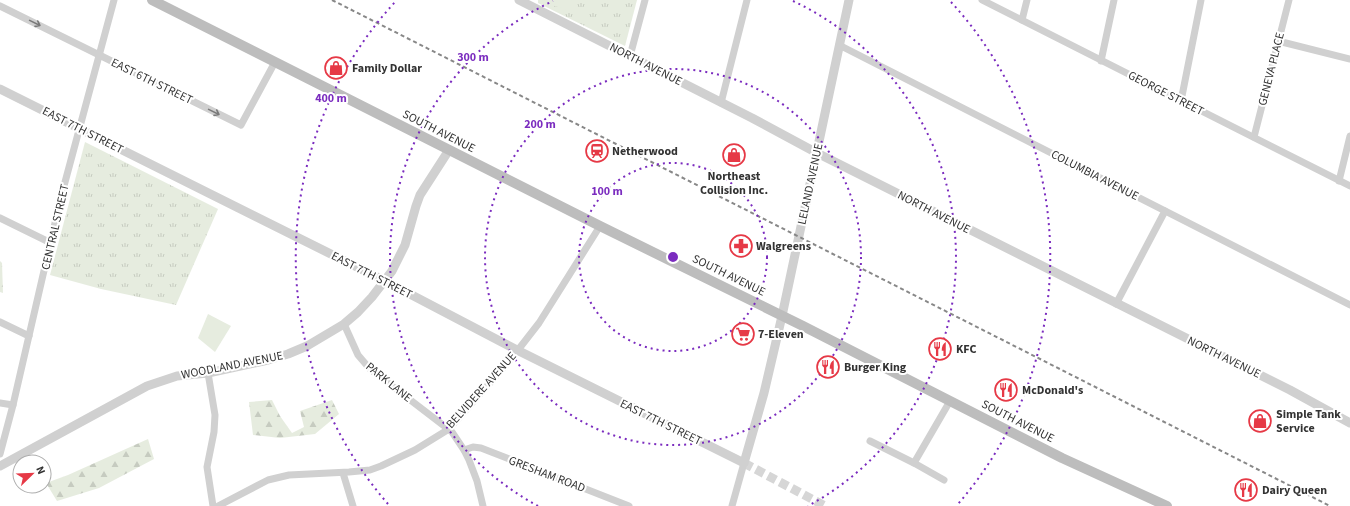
<svg xmlns="http://www.w3.org/2000/svg" width="1350" height="506" viewBox="0 0 1350 506" font-family="'Source Sans 3',sans-serif">
<style>
.forest{fill:url(#forest-firs)}
.park{fill:url(#park-tufts)}
.pitch{fill:#e6ecdf}
.lines{fill:none;stroke-linecap:round;stroke-linejoin:round}
.tertiary-tunnel{stroke:#d6d6d6;stroke-width:9;stroke-dasharray:9 4.5;stroke-linecap:butt}
.minor{stroke:#d0d0d0;stroke-width:7}
.tertiary{stroke:#d0d0d0;stroke-width:9}
.secondary{stroke:#bdbdbd;stroke-width:10}
.rail{stroke:#888;stroke-width:2;stroke-dasharray:4 3;stroke-linecap:butt}
.oneway{stroke:#7a7a7a}
.ring{fill:none;stroke:#7b2cbf;stroke-width:2;stroke-dasharray:2 4}
.labels{text-anchor:middle;stroke-width:4;stroke-linejoin:round;paint-order:stroke}
.street-label{font-size:12px;fill:#333;stroke:#fff}
.poi-label{font-size:12px;font-weight:bold;fill:#333;stroke:#fff;text-anchor:start}
.centre{fill:#7b2cbf;stroke:#fff;stroke-width:2}
.ring-label{font-size:12px;text-anchor:middle;font-weight:bold;fill:#7b2cbf;stroke:#fff;stroke-width:4;stroke-linejoin:round;paint-order:stroke}
</style>
<defs>
<pattern id="forest-firs" width="22" height="20" patternUnits="userSpaceOnUse"><rect width="22" height="20" fill="#e6ecdf"/><path d="M5 1l3.5 6h-7zM16 11l3.5 6h-7z" fill="#c6cbc0"/></pattern>
<pattern id="park-tufts" width="24" height="20" patternUnits="userSpaceOnUse"><rect width="24" height="20" fill="#e6ecdf"/><path d="M3 7l-1-3M5 7V3M7 7l1-3M15 17l-1-3M17 17v-4M19 17l1-3" fill="none" stroke="#c6cbc0"/></pattern>
</defs>
<rect width="100%" height="100%" fill="#fff"/>
<g class="forest">
<path d="M0,261L2,263L3,293L0,292Z"/>
<path d="M272,400L280,416L292,433L304,427L300,411L332,400L339,414L315,434L280,438L253,435L249,402Z"/>
<path d="M148,439L154,459L99,488L57,501L46,483L68,475Z"/>
</g>
<g class="park">
<path d="M538,0H637L625,46L538,3Z"/>
<path d="M85,142L218,209L176,305L101,289L50,275Z"/>
</g>
<g class="pitch">
<path d="M541,0H572L569,10L540,2Z"/>
<path d="M208,314L231,326L215,352L198,338Z"/>
</g>
<g class="lines">
<path class="tertiary-tunnel" d="M744,463L825,506"/>
<g class="minor">
<path d="M982,0L1350,186"/>
<path d="M0,6L241,125L275,62"/>
<path d="M1022,20L1027,0"/>
<path d="M1278,41L1350,59"/>
<path d="M839,45L1350,305"/>
<path d="M630,56L645,0"/>
<path d="M1101,61L1114,0"/>
<path d="M1181,101L1201,0"/>
<path d="M721,103L747,0"/>
<path d="M1254,137L1289,0"/>
<path d="M1339,181L1350,136"/>
<path d="M0,218L51,243"/>
<path d="M1116,304L1165,211"/>
<path d="M0,322L29,336"/>
<path d="M344,324L358,355L370,369L452,432L464,450L469,460L477,481L483,506"/>
<path d="M208,373L215,415L214,432L207,467L213,506"/>
<path d="M0,403L13,405"/>
<path d="M870,441L914,463L944,480"/>
<path d="M464,450L473,447L481,448L629,506"/>
<path d="M0,454L13,405L61,197L114,0"/>
<path d="M914,463L950,401"/>
<path d="M343,473L353,506"/>
<path d="M218,506L268,480L289,475L349,472L370,470L381,466L415,450L449,429L511,359L539,323L600,226"/>
<path d="M732,506L744,463"/>
</g>
<g class="tertiary">
<path d="M519,0L752,118L817,153L1290,390L1350,423"/>
<path d="M0,89L385,281L517,350L744,463L764,393L782,316L849,0"/>
<path d="M0,466L147,386L177,376L208,373L268,360L288,354L307,346L344,324L358,312L372,297L392,271L405,245L416,206L420,195L449,150"/>
</g>
<path class="secondary" d="M152,0L600,226L803,326L1062,458L1167,506"/>
<path class="rail" d="M332,0L1330,506"/>
</g>
<defs><path id="oneway-shaft" d="M-6 0H5M1.5-3L5.5 0L1.5 3" fill="none" stroke-width="1.6" stroke-linecap="round" stroke-linejoin="round"/></defs>
<g class="oneway">
<use href="#oneway-shaft" transform="translate(35 23) rotate(26)"/>
<use href="#oneway-shaft" transform="translate(214 112) rotate(26)"/>
</g>
<g class="ring">
<circle cx="673" cy="257" r="94"/>
<circle cx="673" cy="257" r="188"/>
<path d="M538 506A283 283 0 0 1 553 1M793 1A283 283 0 0 1 808 506"/>
<path d="M388 504A377 377 0 0 1 395 2M951 2A377 377 0 0 1 958 504"/>
</g>
<defs>
<g id="shop-ring" transform="scale(1.15)"><circle r="9.5" fill="#fff" stroke="#e63946" stroke-width="1.5"/><path d="M-5-2.5h2.3a2.7 3.5 0 0 1 5.4 0H5L5.5 6h-11ZM-1.5-2.5h3a1.5 2.3 0 0 0-3 0Z" fill="#e63946"/></g>
<g id="station-ring" transform="scale(1.15)"><circle r="9.5" fill="#fff" stroke="#e63946" stroke-width="1.5"/><path d="M-3-6H3Q5-6 5-4V2Q5 4 3 4L4.5 6H3L1.5 4h-3L-3 6H-4.5L-3 4Q-5 4-5 2V-4Q-5-6-3-6ZM-3.5-4v3h7v-3ZM-3.5 1v1.5H-2V1ZM2 1v1.5H3.5V1Z" fill="#e63946"/></g>
<g id="pharmacy-ring" transform="scale(1.15)"><circle r="9.5" fill="#fff" stroke="#e63946" stroke-width="1.5"/><path d="M-2-6h4v4h4v4h-4v4h-4v-4h-4v-4h4Z" fill="#e63946"/></g>
<g id="supermarket-ring" transform="scale(1.15)"><circle r="9.5" fill="#fff" stroke="#e63946" stroke-width="1.5"/><path d="M-6-5.5h2.5l.6 2H6L4.5 2H-2.5L-4.4-4H-6ZM-1.5 3.2a1.3 1.3 0 1 0 .1 0ZM3 3.2a1.3 1.3 0 1 0 .1 0Z" fill="#e63946"/></g>
<g id="restaurant-ring" transform="scale(1.15)"><circle r="9.5" fill="#fff" stroke="#e63946" stroke-width="1.5"/><path d="M-5-6h1v4h1v-4h1v4h1v-4h1v5L-1.5 .5V6h-2V.5L-5-1ZM5-6V6H3V1.5H1.5Q1.5-4 5-6Z" fill="#e63946"/></g>
</defs>
<g fill-rule="evenodd">
<use href="#shop-ring" x="336" y="68"/>
<use href="#station-ring" x="597" y="151"/>
<use href="#shop-ring" x="734" y="155"/>
<use href="#pharmacy-ring" x="741" y="246"/>
<use href="#supermarket-ring" x="743" y="334"/>
<use href="#restaurant-ring" x="940" y="349"/>
<use href="#restaurant-ring" x="828" y="367"/>
<use href="#restaurant-ring" x="1006" y="390"/>
<use href="#shop-ring" x="1260" y="421"/>
<use href="#restaurant-ring" x="1246" y="490"/>
</g>
<g class="labels">
<g class="street-label">
<text transform="translate(646 64) rotate(27)" y="4">NORTH AVENUE</text>
<text transform="translate(1271 69) rotate(-76)" y="4">GENEVA PLACE</text>
<text transform="translate(152 81) rotate(26)" y="4">EAST 6TH STREET</text>
<text transform="translate(1166 93) rotate(27)" y="4">GEORGE STREET</text>
<text transform="translate(83 130) rotate(27)" y="4">EAST 7TH STREET</text>
<text transform="translate(439 131) rotate(27)" y="4">SOUTH AVENUE</text>
<text transform="translate(1095 175) rotate(27)" y="4">COLUMBIA AVENUE</text>
<text transform="translate(810 184) rotate(-78)" y="4">LELAND AVENUE</text>
<text transform="translate(934 212) rotate(27)" y="4">NORTH AVENUE</text>
<text transform="translate(55 227) rotate(-77)" y="4">CENTRAL STREET</text>
<text transform="translate(372 275) rotate(27)" y="4">EAST 7TH STREET</text>
<text transform="translate(729 275) rotate(26)" y="4">SOUTH AVENUE</text>
<text transform="translate(1224 357) rotate(26)" y="4">NORTH AVENUE</text>
<text transform="translate(232 365) rotate(-11)" y="4">WOODLAND AVENUE</text>
<text transform="translate(389 382) rotate(39)" y="4">PARK LANE</text>
<text transform="translate(481 390) rotate(-48)" y="4">BELVIDERE AVENUE</text>
<text transform="translate(1018 421) rotate(27)" y="4">SOUTH AVENUE</text>
<text transform="translate(661 422) rotate(26)" y="4">EAST 7TH STREET</text>
<text transform="translate(547 474) rotate(21)" y="4">GRESHAM ROAD</text>
</g>
<g class="poi-label">
<text x="352" y="72">Family Dollar</text>
<text x="612" y="155">Netherwood</text>
<text x="734" y="180" text-anchor="middle">Northeast<tspan x="734" dy="14">Collision Inc.</tspan></text>
<text x="756" y="250">Walgreens</text>
<text x="758" y="338">7-Eleven</text>
<text x="956" y="353">KFC</text>
<text x="844" y="371">Burger King</text>
<text x="1022" y="394">McDonald's</text>
<text x="1276" y="418">Simple Tank<tspan x="1276" dy="14">Service</tspan></text>
<text x="1262" y="494">Dairy Queen</text>
</g>
</g>
<circle cx="673" cy="257" r="6" class="centre"/>
<g class="ring-label">
<text x="473" y="61">300 m</text>
<text x="331" y="102">400 m</text>
<text x="540" y="128">200 m</text>
<text x="607" y="195">100 m</text>
</g>
<g transform="translate(32 474) rotate(67)"><circle r="19" fill="#ffffff" stroke="#adadad"/>
<path d="M0-3L7 15L0 10L-7 15Z" fill="#e63946"/>
<text y="-6" font-size="11" font-weight="bold" text-anchor="middle" fill="#333333">N</text>
</g>
</svg>
